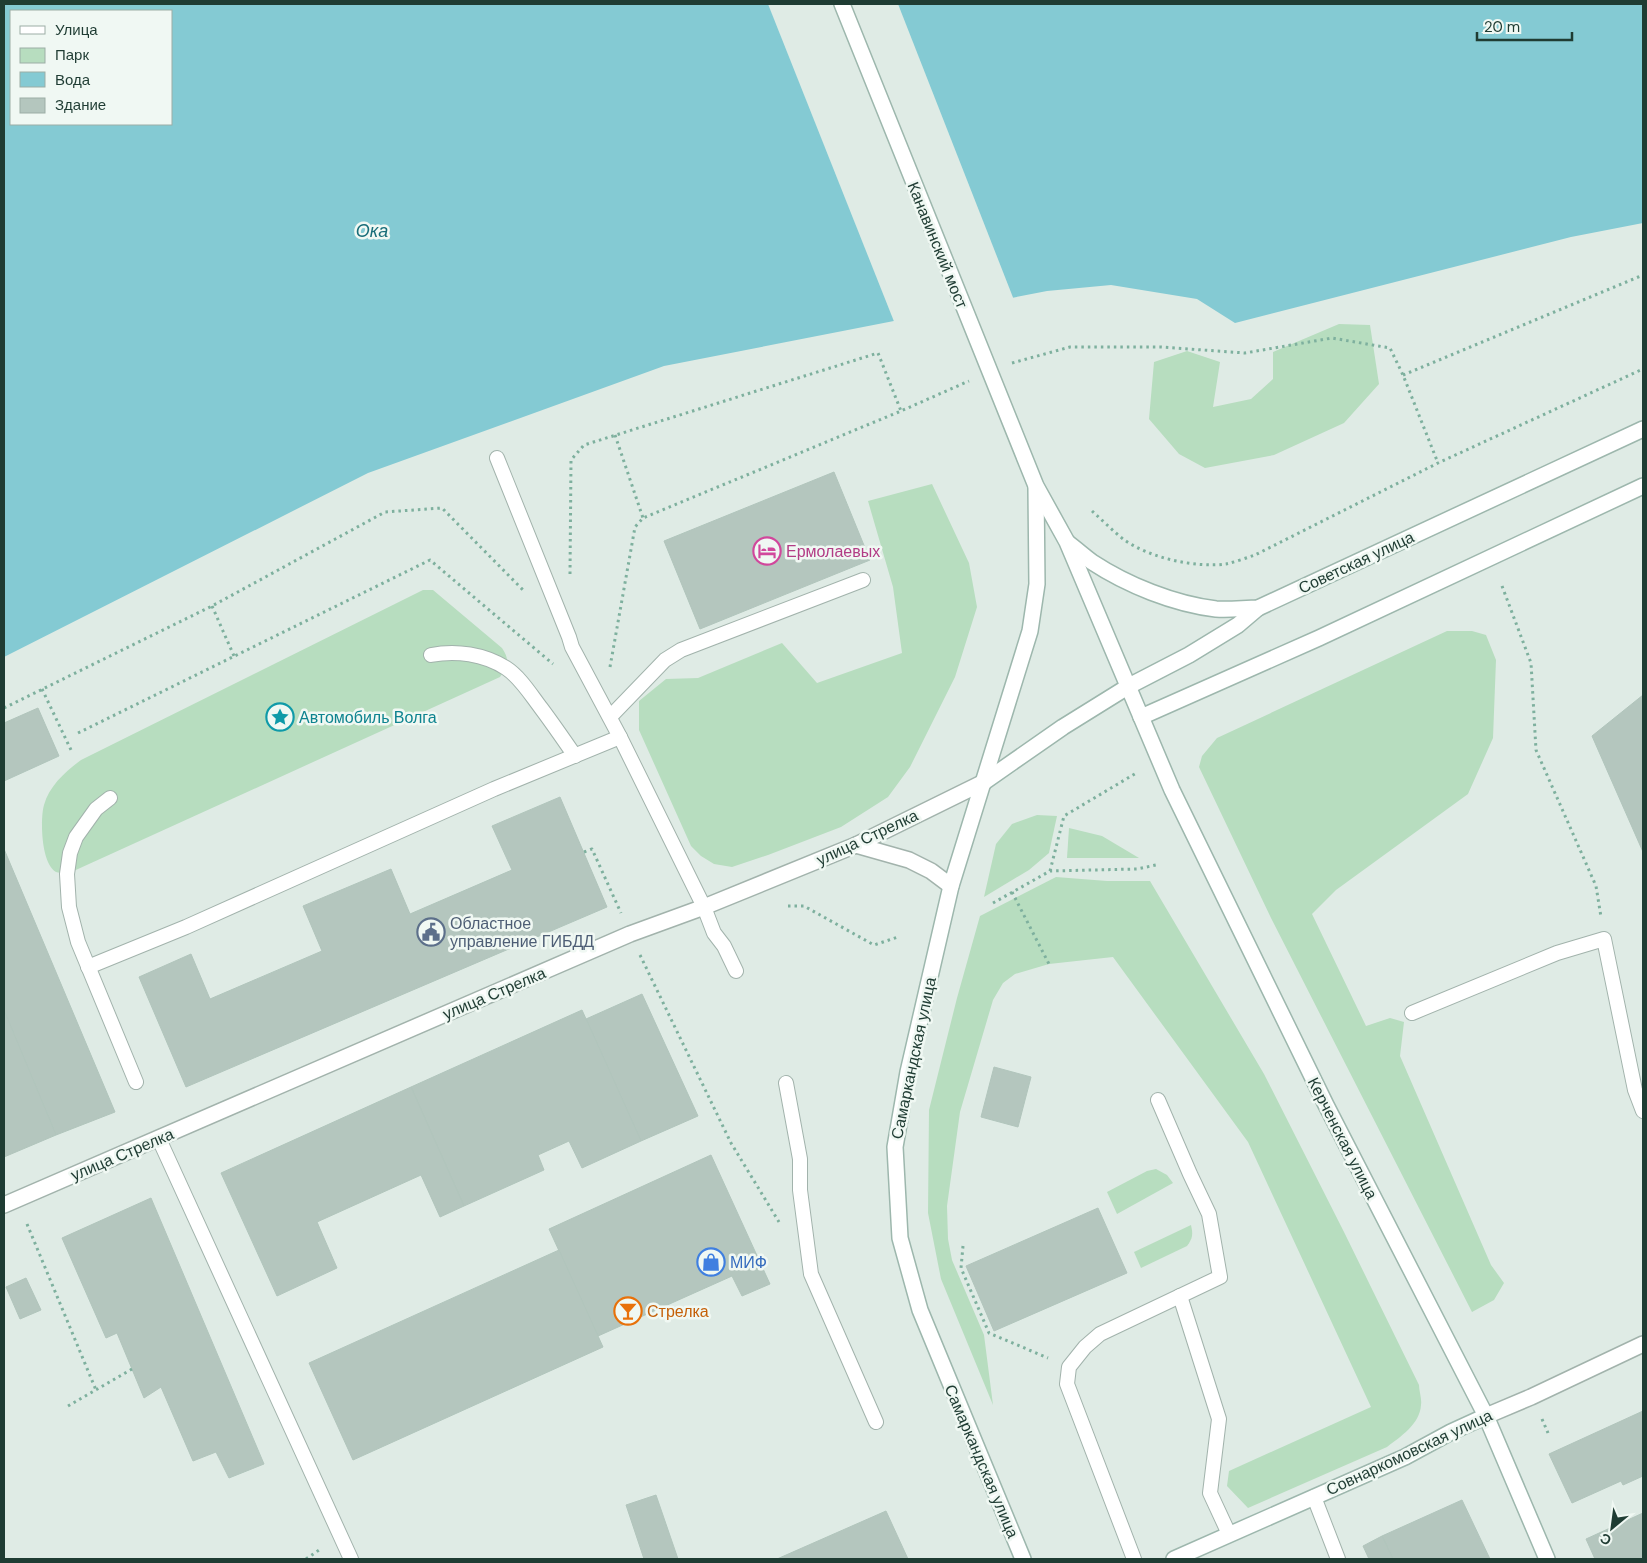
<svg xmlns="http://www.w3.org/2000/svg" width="1647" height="1563" viewBox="0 0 1647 1563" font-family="'DM Sans',sans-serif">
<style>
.green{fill:#b7ddbf}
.water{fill:#84cad3;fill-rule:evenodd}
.pier{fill:#dfebe5}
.building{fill:#b4c6be;stroke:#b1c5bc}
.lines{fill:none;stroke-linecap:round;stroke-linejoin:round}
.service-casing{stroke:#a2b3ac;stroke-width:16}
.minor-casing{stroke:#a2b3ac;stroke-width:18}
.tertiary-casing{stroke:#a2b3ac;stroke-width:18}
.secondary-casing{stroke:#9db7ad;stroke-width:18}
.path{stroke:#7eb09e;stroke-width:3;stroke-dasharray:2.5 4;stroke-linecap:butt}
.service{stroke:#fff;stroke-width:14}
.minor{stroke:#fff;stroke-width:15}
.tertiary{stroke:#fff;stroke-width:15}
.secondary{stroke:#fff;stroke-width:15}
.labels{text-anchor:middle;stroke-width:5;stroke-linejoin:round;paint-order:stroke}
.street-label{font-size:16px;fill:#1f3c33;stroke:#f0f8f3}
.hotel-label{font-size:16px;fill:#b23c85;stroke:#f0f8f3;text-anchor:start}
.culture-label{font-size:16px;fill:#0d838f;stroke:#f0f8f3;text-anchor:start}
.service-label{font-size:16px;fill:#4e5e75;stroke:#f0f8f3;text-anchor:start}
.shop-label{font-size:16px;fill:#366cbe;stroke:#f0f8f3;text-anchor:start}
.food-label{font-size:16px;fill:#c56008;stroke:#f0f8f3;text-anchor:start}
.water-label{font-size:18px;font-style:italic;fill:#186d79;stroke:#f0f8f3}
</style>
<rect width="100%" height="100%" fill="#dfebe5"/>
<g class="green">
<path d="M1339,324L1370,325L1379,384L1344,423L1274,455L1205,468L1179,454L1149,419L1154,362L1187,351L1220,362L1213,407L1251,399L1273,379V352Z"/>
<path d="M932,484L969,563L977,607L955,677L910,767L888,797L841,827L768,855L732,867L714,864L701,856L691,846L639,730V701L666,679L698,678L782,643L817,683L902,653L893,587L868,501Z"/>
<path d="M423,590H433L502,648C510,660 508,665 500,677L67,874C64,873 58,873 56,872C41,864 40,819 44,805C49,786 66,771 81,760Z"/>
<path d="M1447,631H1472L1486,635L1496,660L1493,738L1468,794L1336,890L1312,914L1366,1026L1390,1018L1404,1022L1400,1056L1491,1265L1504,1283L1494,1300L1472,1312L1271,918L1199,767L1202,756L1217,738Z"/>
<path d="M1037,815L1057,816L1049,853L1029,870L984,897L996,844L1012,824Z"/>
<path d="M1069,828L1102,836L1139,858H1067Z"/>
<path d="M1056,877L1107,881H1150L1264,1074L1344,1232L1419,1385C1419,1391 1422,1399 1421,1405C1420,1424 1400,1437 1387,1447L1248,1508L1227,1486L1229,1471L1371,1407L1248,1142L1113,957L1049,964L1015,974L1003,983L993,1000L960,1112L947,1206L948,1239L952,1260L984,1335L993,1405L941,1279L928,1213L929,1110L957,998L980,916Z"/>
<path d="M1156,1169L1167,1175L1173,1183L1117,1214L1107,1192L1147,1171Z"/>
<path d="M1191,1225C1193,1234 1193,1238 1187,1246L1141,1268L1134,1252Z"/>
</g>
<path class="water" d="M4,4H1643V223L1571,237L1235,323L1197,299L1111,285L1047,291L664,366L368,473L4,657ZM11,11H171V124H11Z"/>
<path class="pier" d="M768,4H898L1014,300L895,324Z"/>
<g class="building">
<path d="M834,472L870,560L700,629L664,541Z"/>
<path d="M1643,695V852L1592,736Z"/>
<path d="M38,708L59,756L4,781V723Z"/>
<path d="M560,797L607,907L186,1087L139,977L191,954L210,999L322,951L303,906L391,869L410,914L512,870L492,826Z"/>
<path d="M4,849L115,1112L56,1135L4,1010Z"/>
<path d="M642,994L698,1116L641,1141L586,1019Z"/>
<path d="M4,1010L56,1135L4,1157Z"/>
<path d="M582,1010L641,1141L582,1168L569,1141L538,1155L544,1170L464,1206L411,1087Z"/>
<path d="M994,1067L1031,1077L1018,1127L981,1117Z"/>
<path d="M411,1087L464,1206L440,1217L421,1175L317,1222L337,1268L277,1296L221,1173Z"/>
<path d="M711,1155L770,1284L742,1296L732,1276L598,1336L549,1229Z"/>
<path d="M151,1198L264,1464L229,1478L216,1452L193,1461L161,1387L144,1398L117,1333L106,1338L62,1238Z"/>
<path d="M1098,1208L1127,1273L994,1331L966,1266Z"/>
<path d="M559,1250L603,1347L353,1460L309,1363Z"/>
<path d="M26,1278L41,1310L20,1319L6,1287Z"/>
<path d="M1643,1411V1476L1623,1485L1621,1481L1572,1503L1549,1454Z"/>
<path d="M656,1495L678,1559H644L626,1505Z"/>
<path d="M1462,1500L1490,1559H1393L1382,1536Z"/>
<path d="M886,1511L908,1559H777Z"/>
<path d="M1643,1513V1559H1595L1586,1539Z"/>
<path d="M1382,1536L1393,1559H1369L1363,1546Z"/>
</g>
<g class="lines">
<g class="service-casing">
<g id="service">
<path d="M497,458L569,637L572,647L620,737L704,907L714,933L724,946L736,971"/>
<path d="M431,655C456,650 484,654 506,668C520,677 531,695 541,708C553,724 564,740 575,756"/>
<path d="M610,717L665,660L681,650L863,580"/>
<path d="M110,798L96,809L76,837L70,853L67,874L69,907L78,942L136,1082"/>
<path d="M88,967L186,927L494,789L620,737"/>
<path d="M1412,1013L1557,953L1604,939L1635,1090L1643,1111"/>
<path d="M786,1083L800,1159V1190L811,1274L876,1422"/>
<path d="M159,1139L351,1559"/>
<path d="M1180,1296L1219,1419L1210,1493L1229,1534"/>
<path d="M1314,1497L1338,1559"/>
<path d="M1134,1559L1067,1384L1069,1367L1085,1347L1100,1334L1220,1277L1209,1214L1190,1174L1158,1100"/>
</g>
</g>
<g class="minor-casing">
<g id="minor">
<path d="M856,845L909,860L931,871L951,886"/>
<path d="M4,1205L630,934L704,907L856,845L984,782"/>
</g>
</g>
<g class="tertiary-casing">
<path id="tertiary" d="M1486,1416L1531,1397L1643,1344"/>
</g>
<g class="secondary-casing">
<g id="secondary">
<path d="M842,4L1036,486L1067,542L1172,790L1326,1105L1486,1416L1547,1559"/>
<path d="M1068,543C1076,549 1084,556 1092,562C1127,585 1174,604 1216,609C1230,610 1245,608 1258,608L1643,429"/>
<path d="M1141,717L1319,638L1643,486"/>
<path d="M984,782L1063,727L1129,686L1189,655L1238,625L1258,608"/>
<path d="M1023,1559L920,1310L900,1238L895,1147L908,1072L951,886L1030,631L1037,584L1036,488"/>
<path d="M1174,1559L1405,1457L1451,1432L1486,1416"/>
</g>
</g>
<g class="path">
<path d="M1012,363L1070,347H1161L1245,353L1332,338L1390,348L1403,375L1438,463"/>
<path d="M1403,375L1643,275"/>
<path d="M615,435L643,518"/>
<path d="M1092,511C1102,520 1112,530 1123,539C1149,558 1195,568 1226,564C1235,562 1246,558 1255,555L1438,463L1643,369"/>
<path d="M570,574L571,460L584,445L878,353L901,411"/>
<path d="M1502,586L1531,663L1536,750L1596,886L1601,917"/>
<path d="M212,606L234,656"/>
<path d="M610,667L635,527L643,518L901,411L969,381"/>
<path d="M42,689L71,750"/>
<path d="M4,708L212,606L385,512L442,508L525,592"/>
<path d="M78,733L430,560L553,664"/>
<path d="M584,852L592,849L621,913"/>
<path d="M1050,871L1064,816L1138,772"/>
<path d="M1012,892L1049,964"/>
<path d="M993,903L1050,871L1137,869L1156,865"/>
<path d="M788,906H804L874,945L898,937"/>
<path d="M640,955L731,1143L779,1222"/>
<path d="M27,1224L96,1390"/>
<path d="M963,1246L961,1268L989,1333L1048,1358"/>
<path d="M68,1406L132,1369"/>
<path d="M1542,1419L1548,1433"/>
<path d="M306,1559L322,1548"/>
</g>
<use href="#service" class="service"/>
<use href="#minor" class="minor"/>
<use href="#tertiary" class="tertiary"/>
<use href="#secondary" class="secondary"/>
</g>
<defs>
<g id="hotel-ring" transform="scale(1.4375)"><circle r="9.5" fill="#f0f8f3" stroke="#d1479c" stroke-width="1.5"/><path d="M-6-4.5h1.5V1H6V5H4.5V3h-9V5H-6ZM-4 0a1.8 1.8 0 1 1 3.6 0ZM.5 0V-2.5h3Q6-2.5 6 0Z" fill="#d1479c"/></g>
<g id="sight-ring" transform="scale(1.4375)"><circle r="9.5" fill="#f0f8f3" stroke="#0f9aa8" stroke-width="1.5"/><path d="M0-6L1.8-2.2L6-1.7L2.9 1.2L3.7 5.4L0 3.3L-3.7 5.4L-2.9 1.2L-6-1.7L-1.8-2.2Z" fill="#0f9aa8"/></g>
<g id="civic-ring" transform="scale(1.4375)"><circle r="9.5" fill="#f0f8f3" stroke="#5c6f8a" stroke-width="1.5"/><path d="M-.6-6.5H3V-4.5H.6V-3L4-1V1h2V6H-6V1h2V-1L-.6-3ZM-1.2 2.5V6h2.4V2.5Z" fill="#5c6f8a"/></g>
<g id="shop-ring" transform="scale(1.4375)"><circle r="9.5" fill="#f0f8f3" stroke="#3f7fe0" stroke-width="1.5"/><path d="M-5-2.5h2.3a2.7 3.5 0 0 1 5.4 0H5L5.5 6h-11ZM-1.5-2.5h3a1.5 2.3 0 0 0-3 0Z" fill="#3f7fe0"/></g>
<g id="bar-ring" transform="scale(1.4375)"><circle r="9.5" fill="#f0f8f3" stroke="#e8710a" stroke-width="1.5"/><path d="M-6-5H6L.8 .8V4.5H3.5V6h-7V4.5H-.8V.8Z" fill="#e8710a"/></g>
</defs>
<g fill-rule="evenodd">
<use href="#hotel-ring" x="767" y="551"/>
<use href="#sight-ring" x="280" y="717"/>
<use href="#civic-ring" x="431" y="932"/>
<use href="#shop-ring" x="711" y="1262"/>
<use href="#bar-ring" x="628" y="1311"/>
</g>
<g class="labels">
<g class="street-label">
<text transform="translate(938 245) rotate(68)" y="6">Канавинский мост</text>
<text transform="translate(1356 562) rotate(-25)" y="6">Советская улица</text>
<text transform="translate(867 837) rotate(-25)" y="6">улица Стрелка</text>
<text transform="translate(494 993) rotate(-23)" y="6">улица Стрелка</text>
<text transform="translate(913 1058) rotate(-78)" y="6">Самаркандская улица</text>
<text transform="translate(1343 1138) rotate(63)" y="6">Керченская улица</text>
<text transform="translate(122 1154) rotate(-23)" y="6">улица Стрелка</text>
<text transform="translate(1409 1452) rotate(-25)" y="6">Совнаркомовская улица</text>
<text transform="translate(982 1461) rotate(67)" y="6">Самаркандская улица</text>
</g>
<g class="hotel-label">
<text x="786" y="557">Ермолаевых</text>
</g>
<g class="culture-label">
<text x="299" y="723">Автомобиль Волга</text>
</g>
<g class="service-label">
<text x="450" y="929">Областное<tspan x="450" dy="18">управление ГИБДД</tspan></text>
</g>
<g class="shop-label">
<text x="730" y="1268">МИФ</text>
</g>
<g class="food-label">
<text x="647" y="1317">Стрелка</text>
</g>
<g class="water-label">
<text x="372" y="237">Ока</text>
</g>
</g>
<rect width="1647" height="1563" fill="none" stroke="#1f3c33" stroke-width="10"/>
<rect x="10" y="10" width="162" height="115" fill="#f0f8f3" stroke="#9cada6"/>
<rect x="20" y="26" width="25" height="8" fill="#ffffff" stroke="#9cada6"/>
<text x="55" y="35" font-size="15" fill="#1f3c33">Улица</text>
<rect x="20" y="48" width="25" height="15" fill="#b7ddbf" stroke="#9cada6"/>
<text x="55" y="60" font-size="15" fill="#1f3c33">Парк</text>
<rect x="20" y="72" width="25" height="15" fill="#84cad3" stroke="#9cada6"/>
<text x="55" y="85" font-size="15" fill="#1f3c33">Вода</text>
<rect x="20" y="98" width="25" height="15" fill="#b4c6be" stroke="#9cada6"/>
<text x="55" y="110" font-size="15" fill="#1f3c33">Здание</text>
<g transform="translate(1612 1528) rotate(209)" stroke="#f0f8f3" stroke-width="4" paint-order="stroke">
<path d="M0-4L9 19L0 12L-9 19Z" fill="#1f3c33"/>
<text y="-8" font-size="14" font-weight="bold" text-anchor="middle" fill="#1f3c33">С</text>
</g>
<path d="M1477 32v8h95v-8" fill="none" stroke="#1f3c33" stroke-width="2.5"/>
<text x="1484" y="32" font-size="15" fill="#1f3c33" stroke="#f0f8f3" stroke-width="4" paint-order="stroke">20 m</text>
</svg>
